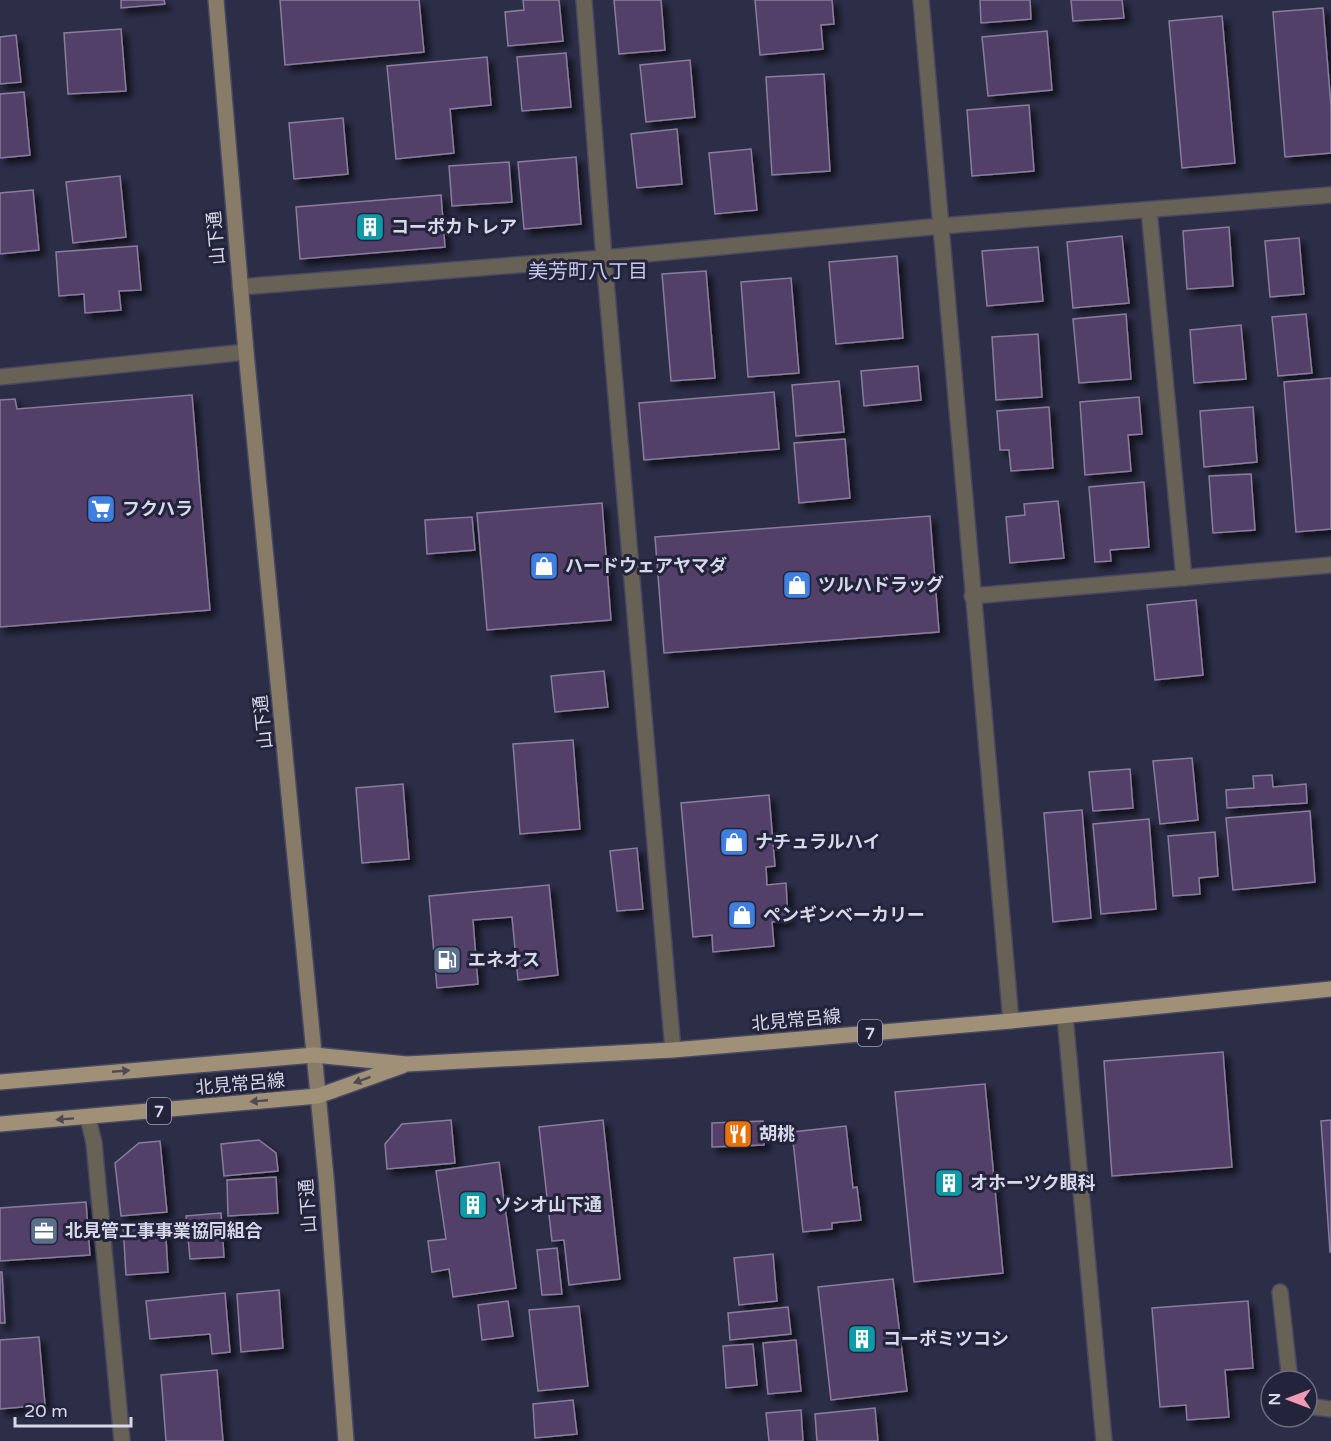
<svg xmlns="http://www.w3.org/2000/svg" width="1331" height="1441" viewBox="0 0 1331 1441" font-family="'Varela Round','Noto Sans JP',sans-serif">
<style>
.building{fill:#524069;stroke:#897d9b;stroke-width:1.5;filter:url(#shadow)}
.lines{fill:none;stroke-linecap:round;stroke-linejoin:round}
.lane-casing{stroke:#474861;stroke-width:18}
.street-casing{stroke:#474861;stroke-width:18}
.secondary-casing{stroke:#474861;stroke-width:18}
.primary-casing{stroke:#474861;stroke-width:18}
.lane{stroke:#686155;stroke-width:15}
.street{stroke:#686155;stroke-width:15}
.secondary{stroke:#887c68;stroke-width:15}
.primary{stroke:#a09078;stroke-width:15}
.oneway{fill:#4f4951}
.labels{text-anchor:middle;stroke-width:6;stroke-linejoin:round;paint-order:stroke}
.shield{fill:#23233c;stroke:#a1a2b6;stroke-width:1.5}
.shield-label{font-size:16px;font-weight:bold;fill:#d7d8ea}
.poi-label{font-size:18px;font-weight:bold;fill:#d7d8ea;stroke:#23233c;text-anchor:start}
.street-label{font-size:18px;fill:#d7d8ea;stroke:#23233c}
.neighbourhood-label{font-size:20px;fill:#c7c9eb;stroke:#23233c}
</style>
<defs>
<filter id="shadow"><feDropShadow dx="5.5" dy="5.5" stdDeviation="3" flood-color="#0009"/></filter>
</defs>
<rect width="100%" height="100%" fill="#2c2d47"/>
<g class="building">
<path d="M121,0H164L165,4L121,8Z"/>
<path d="M280,0H419L424,52L285,65Z"/>
<path d="M523,0H559L563,41L508,46L505,12L524,10Z"/>
<path d="M614,0H661L665,50L619,54Z"/>
<path d="M755,0H832L834,24L821,25L823,49L760,55Z"/>
<path d="M980,0H1030L1031,19L981,23Z"/>
<path d="M1071,0H1122L1124,18L1073,21Z"/>
<path d="M1323,8L1331,106V153L1285,157L1273,12Z"/>
<path d="M1222,16L1235,163L1182,168L1169,21Z"/>
<path d="M121,29L126,91L68,94L64,33Z"/>
<path d="M1047,31L1052,90L988,96L982,37Z"/>
<path d="M16,35L21,82L0,84V37Z"/>
<path d="M566,53L571,107L522,111L517,57Z"/>
<path d="M487,57L491,105L450,109L454,153L396,159L387,66Z"/>
<path d="M690,60L695,117L646,122L640,65Z"/>
<path d="M824,74L830,171L772,175L766,77Z"/>
<path d="M24,92L30,155L0,158V94Z"/>
<path d="M1029,105L1034,171L972,176L967,110Z"/>
<path d="M343,118L348,174L294,179L289,123Z"/>
<path d="M677,129L682,184L637,188L631,134Z"/>
<path d="M751,149L757,210L715,214L709,153Z"/>
<path d="M576,157L581,224L524,229L518,162Z"/>
<path d="M509,162L512,202L452,206L449,166Z"/>
<path d="M120,176L126,237L73,243L66,182Z"/>
<path d="M33,190L39,250L0,254V193Z"/>
<path d="M441,195L445,247L300,259L296,207Z"/>
<path d="M1229,227L1233,286L1187,289L1183,231Z"/>
<path d="M1122,236L1129,303L1073,308L1067,242Z"/>
<path d="M1299,238L1304,294L1270,297L1265,241Z"/>
<path d="M137,246L141,290L119,291L121,310L85,313L84,294L59,296L56,252Z"/>
<path d="M1038,247L1043,301L987,306L982,251Z"/>
<path d="M897,256L903,338L836,344L829,262Z"/>
<path d="M706,271L715,378L671,381L662,274Z"/>
<path d="M791,278L799,373L748,377L741,282Z"/>
<path d="M1126,314L1131,379L1079,383L1073,319Z"/>
<path d="M1306,314L1312,373L1278,376L1272,317Z"/>
<path d="M1241,325L1246,379L1194,383L1190,330Z"/>
<path d="M1038,334L1042,397L996,400L992,337Z"/>
<path d="M918,366L921,400L864,406L861,371Z"/>
<path d="M1331,378V529L1296,532L1284,382Z"/>
<path d="M839,381L844,432L796,436L792,385Z"/>
<path d="M774,392L779,449L644,460L639,403Z"/>
<path d="M192,395L210,610L0,627V400L15,399L17,409Z"/>
<path d="M1139,397L1142,434L1128,435L1131,471L1085,475L1080,402Z"/>
<path d="M1049,407L1053,468L1011,471L1009,450H1000L997,411Z"/>
<path d="M1253,407L1257,462L1204,467L1200,411Z"/>
<path d="M845,439L850,498L799,503L794,443Z"/>
<path d="M1251,474L1255,530L1213,533L1209,476Z"/>
<path d="M1144,482L1149,547L1110,550L1111,561L1095,562L1089,487Z"/>
<path d="M1058,501L1064,558L1010,563L1006,517L1025,515L1024,504Z"/>
<path d="M602,503L611,620L487,630L477,513Z"/>
<path d="M930,516L939,632L664,653L655,537Z"/>
<path d="M472,517L475,550L427,554L425,520Z"/>
<path d="M1196,600L1203,675L1155,680L1147,605Z"/>
<path d="M604,671L608,707L555,712L551,676Z"/>
<path d="M573,740L580,829L520,834L513,744Z"/>
<path d="M1192,758L1198,820L1160,824L1153,761Z"/>
<path d="M1130,769L1133,808L1093,811L1089,772Z"/>
<path d="M1272,775L1273,787L1306,784L1307,803L1227,808L1226,790L1254,788L1253,776Z"/>
<path d="M403,784L409,859L362,863L356,788Z"/>
<path d="M769,795L775,866L766,867L767,885L786,883L788,921L772,922L774,946L713,952L712,935L693,937L681,803Z"/>
<path d="M1082,810L1091,918L1053,922L1044,813Z"/>
<path d="M1310,811L1315,882L1233,890L1226,818Z"/>
<path d="M1149,819L1156,909L1101,914L1093,824Z"/>
<path d="M1215,832L1218,876L1199,878L1200,894L1173,896L1168,836Z"/>
<path d="M637,848L643,909L617,911L610,851Z"/>
<path d="M549,885L558,975L518,980L512,917L473,920L478,984L437,988L429,896Z"/>
<path d="M1223,1052L1232,1167L1112,1176L1104,1061Z"/>
<path d="M985,1084L1003,1273L914,1282L895,1092Z"/>
<path d="M451,1120L455,1163L387,1169L385,1144L402,1124Z"/>
<path d="M603,1120L620,1279L569,1285L564,1240L552,1241L539,1127Z"/>
<path d="M1331,1120V1252H1330L1321,1121Z"/>
<path d="M763,1121L764,1145L712,1147V1123Z"/>
<path d="M846,1126L853,1188L857,1187L861,1220L832,1223V1229L803,1232L792,1132Z"/>
<path d="M259,1140L276,1153L278,1171L224,1176L221,1144Z"/>
<path d="M160,1141L167,1212L121,1216L115,1163L139,1143Z"/>
<path d="M499,1162L516,1288L453,1297L449,1269L432,1272L428,1241L446,1239L436,1171Z"/>
<path d="M276,1177L278,1213L228,1216L227,1180Z"/>
<path d="M86,1202L90,1255L0,1261V1208Z"/>
<path d="M221,1213L224,1257L190,1259L186,1216Z"/>
<path d="M165,1222L168,1272L126,1275L123,1225Z"/>
<path d="M557,1248L562,1294L542,1295L537,1250Z"/>
<path d="M773,1254L777,1301L739,1305L734,1258Z"/>
<path d="M0,1272H2L5,1323H0Z"/>
<path d="M893,1279L907,1391L831,1400L818,1287Z"/>
<path d="M279,1290L283,1348L241,1352L237,1294Z"/>
<path d="M225,1293L230,1352L212,1354L210,1334L150,1339L146,1301Z"/>
<path d="M508,1301L513,1336L482,1340L478,1305Z"/>
<path d="M1248,1301L1253,1368L1225,1370L1229,1417L1187,1420L1186,1405L1160,1407L1152,1308Z"/>
<path d="M579,1306L588,1386L538,1391L529,1310Z"/>
<path d="M788,1307L791,1334L730,1340L728,1313Z"/>
<path d="M39,1337L45,1405L0,1409V1340Z"/>
<path d="M796,1340L801,1391L768,1394L763,1343Z"/>
<path d="M753,1344L757,1385L726,1388L723,1346Z"/>
<path d="M217,1370L223,1441H166L161,1375Z"/>
<path d="M573,1400L577,1434L535,1438L533,1404Z"/>
<path d="M875,1408L878,1441H817L815,1414Z"/>
<path d="M801,1410L803,1441H769L766,1413Z"/>
</g>
<g class="lines">
<g class="lane-casing">
<g id="lane">
<path d="M1280,1292L1290,1381"/>
<path d="M1307,1406L1331,1409"/>
</g>
</g>
<g class="street-casing">
<g id="street">
<path d="M584,0L604,258L673,1050"/>
<path d="M921,0L1011,1021"/>
<path d="M1149,210L1184,578"/>
<path d="M240,287L604,258L941,226L1331,195"/>
<path d="M0,377L246,352"/>
<path d="M972,596L1331,565"/>
<path d="M1065,1016L1104,1441"/>
<path d="M88,1118L94,1143L122,1441"/>
</g>
</g>
<g class="secondary-casing">
<path id="secondary" d="M216,0L246,352L326,1177L346,1441"/>
</g>
<g class="primary-casing">
<g id="primary">
<path d="M0,1082L314,1055L407,1064L673,1050L1011,1021L1331,989"/>
<path d="M0,1124L318,1096L402,1066"/>
</g>
</g>
<use href="#lane" class="lane"/>
<use href="#street" class="street"/>
<use href="#secondary" class="secondary"/>
<use href="#primary" class="primary"/>
</g>
<defs><path id="oneway-solid" d="M-6-.8H1V-3.2L6.5 0L1 3.2V.8H-6Z" transform="scale(1.5)"/></defs>
<g class="oneway">
<use href="#oneway-solid" transform="translate(121 1071) rotate(-5)"/>
<use href="#oneway-solid" transform="translate(362 1080) rotate(160)"/>
<use href="#oneway-solid" transform="translate(259 1101) rotate(175)"/>
<use href="#oneway-solid" transform="translate(65 1119) rotate(176)"/>
</g>
<defs>
<g id="building-square" transform="scale(1.5)"><rect x="-9" y="-9" width="18" height="18" rx="4" fill="#0f9aa8" stroke="#23233c"/><path d="M-4-6H4V6H1V3H-1V6H-4ZM-2.5-4.3h1.7v1.8h-1.7ZM.8-4.3h1.7v1.8H.8ZM-2.5-1h1.7V.8h-1.7ZM.8-1h1.7V.8H.8Z" fill="#fff"/></g>
<g id="supermarket-square" transform="scale(1.5)"><rect x="-9" y="-9" width="18" height="18" rx="4" fill="#3f7fe0" stroke="#23233c"/><path d="M-6-5.5h2.5l.6 2H6L4.5 2H-2.5L-4.4-4H-6ZM-1.5 3.2a1.3 1.3 0 1 0 .1 0ZM3 3.2a1.3 1.3 0 1 0 .1 0Z" fill="#fff"/></g>
<g id="shop-square" transform="scale(1.5)"><rect x="-9" y="-9" width="18" height="18" rx="4" fill="#3f7fe0" stroke="#23233c"/><path d="M-5-2.5h2.3a2.7 3.5 0 0 1 5.4 0H5L5.5 6h-11ZM-1.5-2.5h3a1.5 2.3 0 0 0-3 0Z" fill="#fff"/></g>
<g id="fuel-square" transform="scale(1.5)"><rect x="-9" y="-9" width="18" height="18" rx="4" fill="#5c6f8a" stroke="#23233c"/><path d="M-5.5-6h7V0h2V4h1.3V-2.5L3-4.5l.8-.8L6-3V5H2.5V1h-1V6h-7ZM-4.2-4.7v3.2H.2V-4.7Z" fill="#fff"/></g>
<g id="restaurant-square" transform="scale(1.5)"><rect x="-9" y="-9" width="18" height="18" rx="4" fill="#e8710a" stroke="#23233c"/><path d="M-5-6h1v4h1v-4h1v4h1v-4h1v5L-1.5 .5V6h-2V.5L-5-1ZM5-6V6H3V1.5H1.5Q1.5-4 5-6Z" fill="#fff"/></g>
<g id="office-square" transform="scale(1.5)"><rect x="-9" y="-9" width="18" height="18" rx="4" fill="#5c6f8a" stroke="#23233c"/><path d="M-6-3h4V-5.5h4V-3h4V5H-6ZM-1-4.5V-3h2v-1.5ZM-6 0V1H6V0Z" fill="#fff"/></g>
</defs>
<g fill-rule="evenodd">
<use href="#building-square" x="370" y="227"/>
<use href="#supermarket-square" x="101" y="509"/>
<use href="#shop-square" x="544" y="566"/>
<use href="#shop-square" x="797" y="585"/>
<use href="#shop-square" x="734" y="842"/>
<use href="#shop-square" x="742" y="915"/>
<use href="#fuel-square" x="447" y="960"/>
<use href="#restaurant-square" x="738" y="1134"/>
<use href="#building-square" x="949" y="1183"/>
<use href="#building-square" x="473" y="1205"/>
<use href="#office-square" x="44" y="1231"/>
<use href="#building-square" x="862" y="1339"/>
</g>
<g class="labels">
<g class="shield">
<rect x="858" y="1020" width="24" height="26" rx="4.5"/>
<rect x="147" y="1098" width="24" height="26" rx="4.5"/>
</g>
<g class="shield-label">
<text x="870" y="1039">7</text>
<text x="159" y="1117">7</text>
</g>
<g class="poi-label">
<text x="391" y="233">コーポカトレア</text>
<text x="122" y="515">フクハラ</text>
<text x="565" y="572">ハードウェアヤマダ</text>
<text x="818" y="591">ツルハドラッグ</text>
<text x="755" y="848">ナチュラルハイ</text>
<text x="763" y="921">ペンギンベーカリー</text>
<text x="468" y="966">エネオス</text>
<text x="759" y="1140">胡桃</text>
<text x="970" y="1189">オホーツク眼科</text>
<text x="494" y="1211">ソシオ山下通</text>
<text x="65" y="1237">北見管工事事業協同組合</text>
<text x="883" y="1345">コーポミツコシ</text>
</g>
<g class="street-label">
<text transform="translate(216 238) rotate(-95)" y="6">山下通</text>
<text transform="translate(263 722) rotate(-96)" y="6">山下通</text>
<text transform="translate(796 1020) rotate(-5)" y="6">北見常呂線</text>
<text transform="translate(240 1084) rotate(-5)" y="6">北見常呂線</text>
<text transform="translate(308 1206) rotate(-94)" y="6">山下通</text>
</g>
<g class="neighbourhood-label">
<text x="588" y="278">美芳町八丁目</text>
</g>
</g>
<g transform="translate(1289 1399) rotate(270)"><circle r="28" fill="#23233c" stroke="#6b6b82" stroke-width="1.5"/>
<path d="M0-4.5L10 22L0 15L-10 22Z" fill="#f09ab5"/>
<text y="-9" font-size="16" font-weight="bold" text-anchor="middle" fill="#d7d8ea">N</text>
</g>
<path d="M15 1417v9h116v-9" fill="none" stroke="#d7d8ea" stroke-width="3"/>
<text x="24" y="1417" font-size="18" fill="#d7d8ea" stroke="#23233c" stroke-width="4.5" paint-order="stroke">20 m</text>
</svg>
